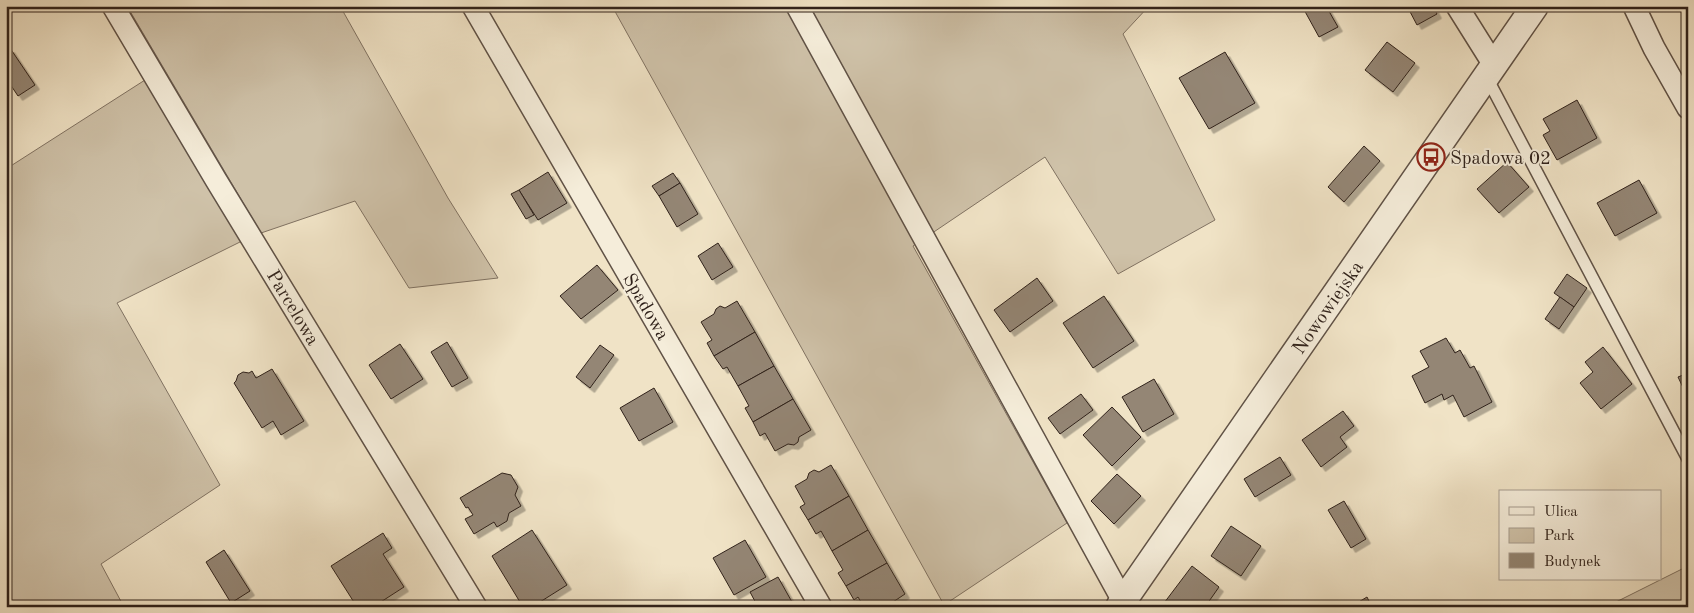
<svg xmlns="http://www.w3.org/2000/svg" width="1694" height="613" viewBox="0 0 1694 613" font-family="'Old Standard TT',serif">
<style>
.green{fill:#cfc2a9;stroke:#807262}
.building{fill:#948674;stroke:#30221b;filter:url(#shadow)}
.lines{fill:none;stroke-linecap:round;stroke-linejoin:round}
.service-casing{stroke:#605246;stroke-width:14}
.minor-casing{stroke:#605246;stroke-width:24}
.tertiary-casing{stroke:#605246;stroke-width:29}
.service{stroke:#f5edda;stroke-width:11}
.minor{stroke:#f5edda;stroke-width:21}
.tertiary{stroke:#f5edda;stroke-width:26}
.labels{text-anchor:middle;stroke-width:4;stroke-linejoin:round;paint-order:stroke}
.poi-label{font-size:19px;fill:#30221b;stroke:#f5edda;text-anchor:start}
.street-label{font-size:19px;fill:#30221b;stroke:#f5edda}
</style>
<defs>
<filter id="shadow"><feDropShadow dx="4.5" dy="4.5" stdDeviation="0" flood-color="#0004"/></filter>
</defs>
<rect width="100%" height="100%" fill="#f0e3c6"/>
<filter id="stains"><feTurbulence type="fractalNoise" baseFrequency=".004" numOctaves="4"/><feColorMatrix values="0 0 0 0 .2 0 0 0 0 .09 0 0 0 0 .02 0 0 0 .5 -.17"/></filter>
<radialGradient id="worn" r=".72"><stop offset=".6" stop-color="#630" stop-opacity="0"/><stop offset="1" stop-color="#630" stop-opacity=".3"/></radialGradient>
<g class="green">
<path d="M127,6H340L448,198L498,278L409,288L355,201L261,233Z"/>
<path d="M612,6H1149L1123,34L1215,220L1118,274L1045,157L913,246L1067,523L944,605Z"/>
<path d="M145,80L242,241L117,303L220,485L101,564L124,607H6V169Z"/>
<path d="M1688,566V607H1616L1614,603Z"/>
</g>
<g class="building">
<path d="M1302,6H1326L1338,27L1319,37Z"/>
<path d="M1407,6H1433L1437,14L1417,25Z"/>
<path d="M1387,42L1415,63L1393,92L1365,70Z"/>
<path d="M10,48L35,85L18,96L6,78V50Z"/>
<path d="M1225,52L1255,103L1209,129L1179,78Z"/>
<path d="M1577,100L1597,138L1557,160L1543,135L1550,131L1543,119Z"/>
<path d="M1364,146L1380,161L1344,202L1328,187Z"/>
<path d="M1507,162L1529,187L1499,213L1477,189Z"/>
<path d="M548,172L567,203L538,220L519,190Z"/>
<path d="M673,173L680,183L659,196L652,186Z"/>
<path d="M1639,180L1657,213L1615,236L1597,203Z"/>
<path d="M680,183L698,214L677,227L659,196Z"/>
<path d="M519,190L534,215L526,219L511,194Z"/>
<path d="M718,243L733,267L712,280L698,256Z"/>
<path d="M597,265L618,290L581,319L560,296Z"/>
<path d="M1567,274L1587,288L1574,307L1554,293Z"/>
<path d="M1037,278L1053,301L1010,332L994,310Z"/>
<path d="M1104,296L1134,341L1093,368L1063,323Z"/>
<path d="M1560,297L1574,307L1559,329L1545,319Z"/>
<path d="M737,301L755,332L714,356L707,343L712,340L701,322L714,314L716,309L720,306L725,308Z"/>
<path d="M755,332L774,366L738,386L727,367L723,369L714,356Z"/>
<path d="M1446,338L1455,353L1460,350L1470,368L1474,366L1492,402L1464,417L1453,395L1444,400L1442,394L1425,403L1412,376L1429,367L1420,351Z"/>
<path d="M447,342L468,378L452,387L431,352Z"/>
<path d="M400,344L423,379L391,399L369,365Z"/>
<path d="M600,345L614,355L590,388L576,377Z"/>
<path d="M1603,347L1632,384L1601,409L1580,383L1593,372L1585,362Z"/>
<path d="M774,366L793,399L753,422L745,408L749,406L738,386Z"/>
<path d="M272,369L304,421L281,435L273,421L262,428L234,383L236,381L238,375L243,372L249,373L252,371L256,378Z"/>
<path d="M1688,373V398L1678,377Z"/>
<path d="M1154,379L1174,414L1143,432L1122,397Z"/>
<path d="M654,388L673,422L639,441L620,408Z"/>
<path d="M1081,394L1093,410L1060,434L1048,418Z"/>
<path d="M793,399L811,430L799,437L798,442L794,445L788,444L775,451L765,433L760,436L753,422Z"/>
<path d="M1112,407L1141,437L1112,466L1083,435Z"/>
<path d="M1343,411L1354,426L1340,437L1347,447L1321,467L1302,440Z"/>
<path d="M1280,457L1291,475L1255,497L1244,479Z"/>
<path d="M831,465L849,496L808,520L800,507L805,504L795,486L807,479L809,473L814,470L819,472Z"/>
<path d="M502,473L511,475L518,487L515,495L521,506L509,513L507,521L497,527L494,522L474,534L465,519L473,515L468,507L466,508L460,498Z"/>
<path d="M1117,474L1141,496L1114,524L1091,501Z"/>
<path d="M849,496L868,530L832,551L821,531L816,534L808,520Z"/>
<path d="M1344,501L1366,539L1351,548L1328,510Z"/>
<path d="M1231,526L1261,546L1241,576L1211,556Z"/>
<path d="M532,530L567,585L532,607H523L492,556Z"/>
<path d="M868,530L887,563L846,586L838,573L843,570L832,551Z"/>
<path d="M383,533L392,548L383,554L404,587L373,607H357L331,566Z"/>
<path d="M745,540L766,577L734,595L713,558Z"/>
<path d="M224,550L250,591L231,603L206,562Z"/>
<path d="M887,563L905,594L893,602L891,607H864L858,597L854,600L846,586Z"/>
<path d="M1192,566L1219,587L1205,607H1161Z"/>
<path d="M778,577L792,602L783,607H758L750,592Z"/>
<path d="M1367,597L1372,607H1353L1352,606Z"/>
</g>
<g class="lines">
<g class="service-casing">
<path id="service" d="M1486,76L1688,459"/>
</g>
<g class="minor-casing">
<g id="minor">
<path d="M113,6L216,180L476,607"/>
<path d="M473,6L821,607"/>
<path d="M797,6L1123,601"/>
<path d="M1457,6L1494,65"/>
<path d="M1634,6L1654,48L1688,108"/>
</g>
</g>
<g class="tertiary-casing">
<path id="tertiary" d="M1119,607L1535,6"/>
</g>
<use href="#service" class="service"/>
<use href="#minor" class="minor"/>
<use href="#tertiary" class="tertiary"/>
</g>
<defs>
<g id="bus-ring" transform="scale(1.4375)"><circle r="9.5" fill="#f5edda" stroke="#8f2418" stroke-width="1.5"/><path d="M-5-6H5V4H4V6H2V4H-2V6H-4V4H-5ZM-3.5-4V0h7V-4ZM-3.5 1.2v1.5H-2V1.2ZM2 1.2v1.5H3.5V1.2Z" fill="#8f2418"/></g>
</defs>
<g fill-rule="evenodd">
<use href="#bus-ring" x="1431" y="157"/>
</g>
<g class="labels">
<g class="poi-label">
<text x="1450" y="164">Spadowa 02</text>
</g>
<g class="street-label">
<text transform="translate(647 306) rotate(60)" y="7">Spadowa</text>
<text transform="translate(294 307) rotate(59)" y="7">Parcelowa</text>
<text transform="translate(1327 307) rotate(-55)" y="7">Nowowiejska</text>
</g>
</g>
<rect width="1694" height="613" fill="none" stroke="#f0e3c6" stroke-width="25"/>
<rect x="8" y="8" width="1679" height="598" fill="none" stroke="#30221b" stroke-width="2.5"/>
<rect x="12" y="12" width="1669" height="588" fill="none" stroke="#30221b"/>
<rect x="1499" y="490" width="162" height="90" fill="#f5edda" stroke="#a69c8e"/>
<rect x="1509" y="507" width="25" height="8" fill="#f5edda" stroke="#a69c8e"/>
<text x="1544" y="516" font-size="15" fill="#30221b">Ulica</text>
<rect x="1509" y="528" width="25" height="15" fill="#cfc2a9" stroke="#a69c8e"/>
<text x="1544" y="540" font-size="15" fill="#30221b">Park</text>
<rect x="1509" y="553" width="25" height="15" fill="#948674" stroke="#a69c8e"/>
<text x="1544" y="566" font-size="15" fill="#30221b">Budynek</text>
<rect width="100%" height="100%" filter="url(#stains)"/>
<rect width="100%" height="100%" fill="url(#worn)"/>
</svg>
